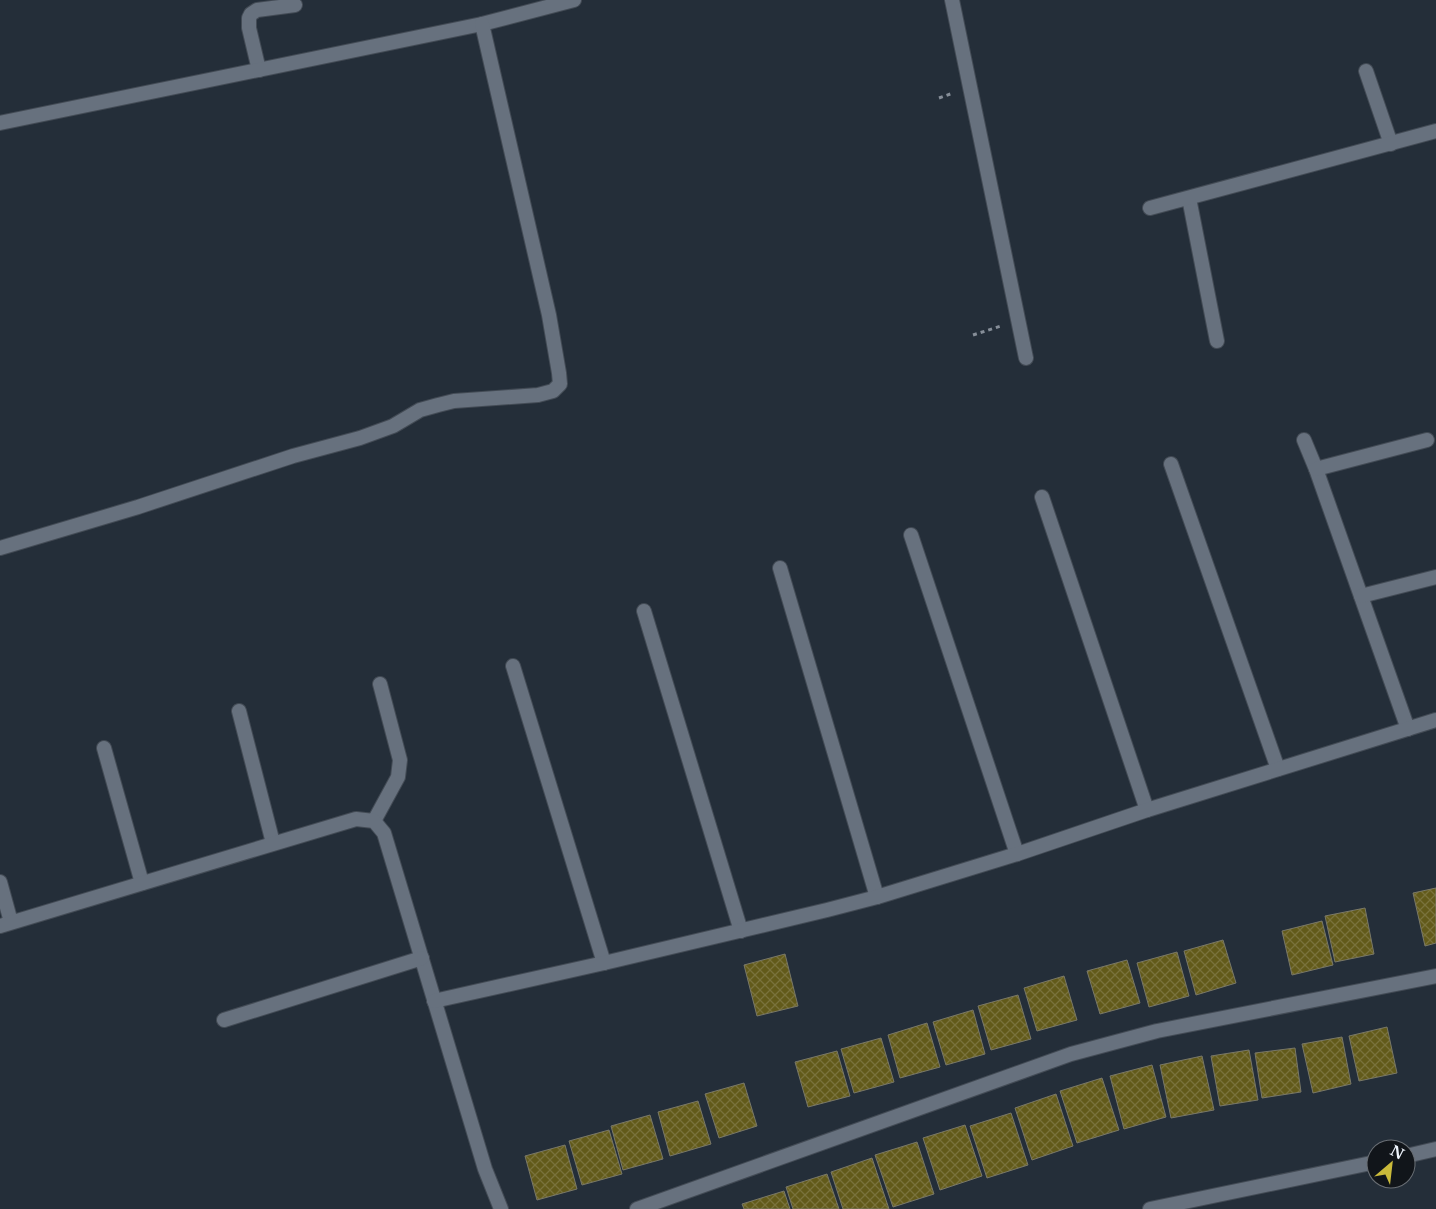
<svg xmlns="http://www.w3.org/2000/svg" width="1436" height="1209" viewBox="0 0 1436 1209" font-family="'Libre Baskerville',serif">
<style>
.building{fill:url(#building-cross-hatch);stroke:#797868}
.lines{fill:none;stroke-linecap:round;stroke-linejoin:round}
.service-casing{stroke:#434b55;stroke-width:16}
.minor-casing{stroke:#434b55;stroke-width:16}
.path{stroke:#868e98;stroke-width:3;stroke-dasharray:4 4;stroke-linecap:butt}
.service{stroke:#67717e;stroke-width:14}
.minor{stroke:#67717e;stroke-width:14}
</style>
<defs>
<pattern id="building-cross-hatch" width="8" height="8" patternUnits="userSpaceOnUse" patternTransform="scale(1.25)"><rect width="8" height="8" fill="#625a1a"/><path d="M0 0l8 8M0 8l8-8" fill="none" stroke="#79723c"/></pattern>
</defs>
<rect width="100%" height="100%" fill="#242e39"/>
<g class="building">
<path d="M1436,888V943L1425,946L1413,893Z"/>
<path d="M1365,908L1374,954L1335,962L1325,916Z"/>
<path d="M1322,921L1333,965L1292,975L1282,931Z"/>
<path d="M1223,940L1236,983L1196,995L1184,951Z"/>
<path d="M1177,952L1189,996L1149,1007L1137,963Z"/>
<path d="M785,954L798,1006L757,1016L744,965Z"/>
<path d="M1127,960L1140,1003L1100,1014L1087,971Z"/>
<path d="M1064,976L1077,1020L1037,1031L1024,988Z"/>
<path d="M1018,995L1031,1039L991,1050L978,1006Z"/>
<path d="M973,1010L985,1054L946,1065L933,1022Z"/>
<path d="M927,1023L940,1067L900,1078L888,1035Z"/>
<path d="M1387,1027L1397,1073L1359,1081L1349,1036Z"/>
<path d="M1342,1037L1351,1084L1313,1093L1302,1044Z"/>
<path d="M881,1038L894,1082L854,1093L841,1049Z"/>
<path d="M1295,1048L1301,1092L1262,1098L1255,1053Z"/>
<path d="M1249,1050L1258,1100L1220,1106L1211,1056Z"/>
<path d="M837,1051L850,1096L808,1107L795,1062Z"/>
<path d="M1202,1056L1214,1110L1171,1118L1160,1065Z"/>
<path d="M1152,1065L1166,1117L1124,1129L1110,1076Z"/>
<path d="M1102,1078L1119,1130L1077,1143L1060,1091Z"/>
<path d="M744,1083L757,1126L719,1138L705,1094Z"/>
<path d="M1056,1094L1073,1146L1032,1160L1015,1108Z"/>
<path d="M698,1101L711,1144L670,1156L658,1112Z"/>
<path d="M1011,1113L1028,1165L987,1178L970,1126Z"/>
<path d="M650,1115L663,1159L623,1170L611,1126Z"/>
<path d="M965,1125L982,1176L940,1190L923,1138Z"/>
<path d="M609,1130L622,1174L582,1185L569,1141Z"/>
<path d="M917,1142L934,1194L893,1207L875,1155Z"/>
<path d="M565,1145L577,1189L537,1200L525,1156Z"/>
<path d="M872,1158L889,1209H843L831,1172Z"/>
<path d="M827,1174L839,1209H793L786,1187Z"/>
<path d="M784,1191L790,1209H744L742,1204Z"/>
</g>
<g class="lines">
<g class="service-casing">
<g id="service">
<path d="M259,70L249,28V18L251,14L257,10L295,5"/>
<path d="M1366,71L1391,144"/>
<path d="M1189,198L1217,341"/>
<path d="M1150,208L1436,131"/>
</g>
</g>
<g class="minor-casing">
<g id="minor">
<path d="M952,0L1026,358"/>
<path d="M0,123L482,24L574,0"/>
<path d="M1304,440L1316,469L1408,729"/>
<path d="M1171,464L1278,769"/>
<path d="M1316,469L1427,440"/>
<path d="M1042,497L1147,810"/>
<path d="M911,535L1017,854"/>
<path d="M0,548L138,507L293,456L360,438L393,426L420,410L438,405L454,401L538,395L553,391L560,384L559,373L549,315L482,24"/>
<path d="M780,568L877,897"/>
<path d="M1361,596L1436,577"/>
<path d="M644,611L741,931"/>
<path d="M513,666L604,963"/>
<path d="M239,711L273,843"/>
<path d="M104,748L142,883"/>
<path d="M374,821L398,777L400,760L380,684"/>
<path d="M0,882L11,922"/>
<path d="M0,926L356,819L374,821L384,833L485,1169L501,1209"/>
<path d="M434,1001L604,963L827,910L877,897L1017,854L1147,810L1436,720"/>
<path d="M224,1020L422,958"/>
<path d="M1406,1156L1436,1149"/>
<path d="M637,1209L1071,1054L1157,1031L1436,976"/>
<path d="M1150,1209L1376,1162"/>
</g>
</g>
<g class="path">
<path d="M939,98L953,93"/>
<path d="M973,335L1001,326"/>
</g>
<use href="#service" class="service"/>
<use href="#minor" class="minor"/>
</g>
<g transform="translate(1391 1164) rotate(28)"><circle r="24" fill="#11151a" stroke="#696e74"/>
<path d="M0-4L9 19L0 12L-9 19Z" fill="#caba3a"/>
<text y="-8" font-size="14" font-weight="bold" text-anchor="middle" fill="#eef4fc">N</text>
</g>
</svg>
